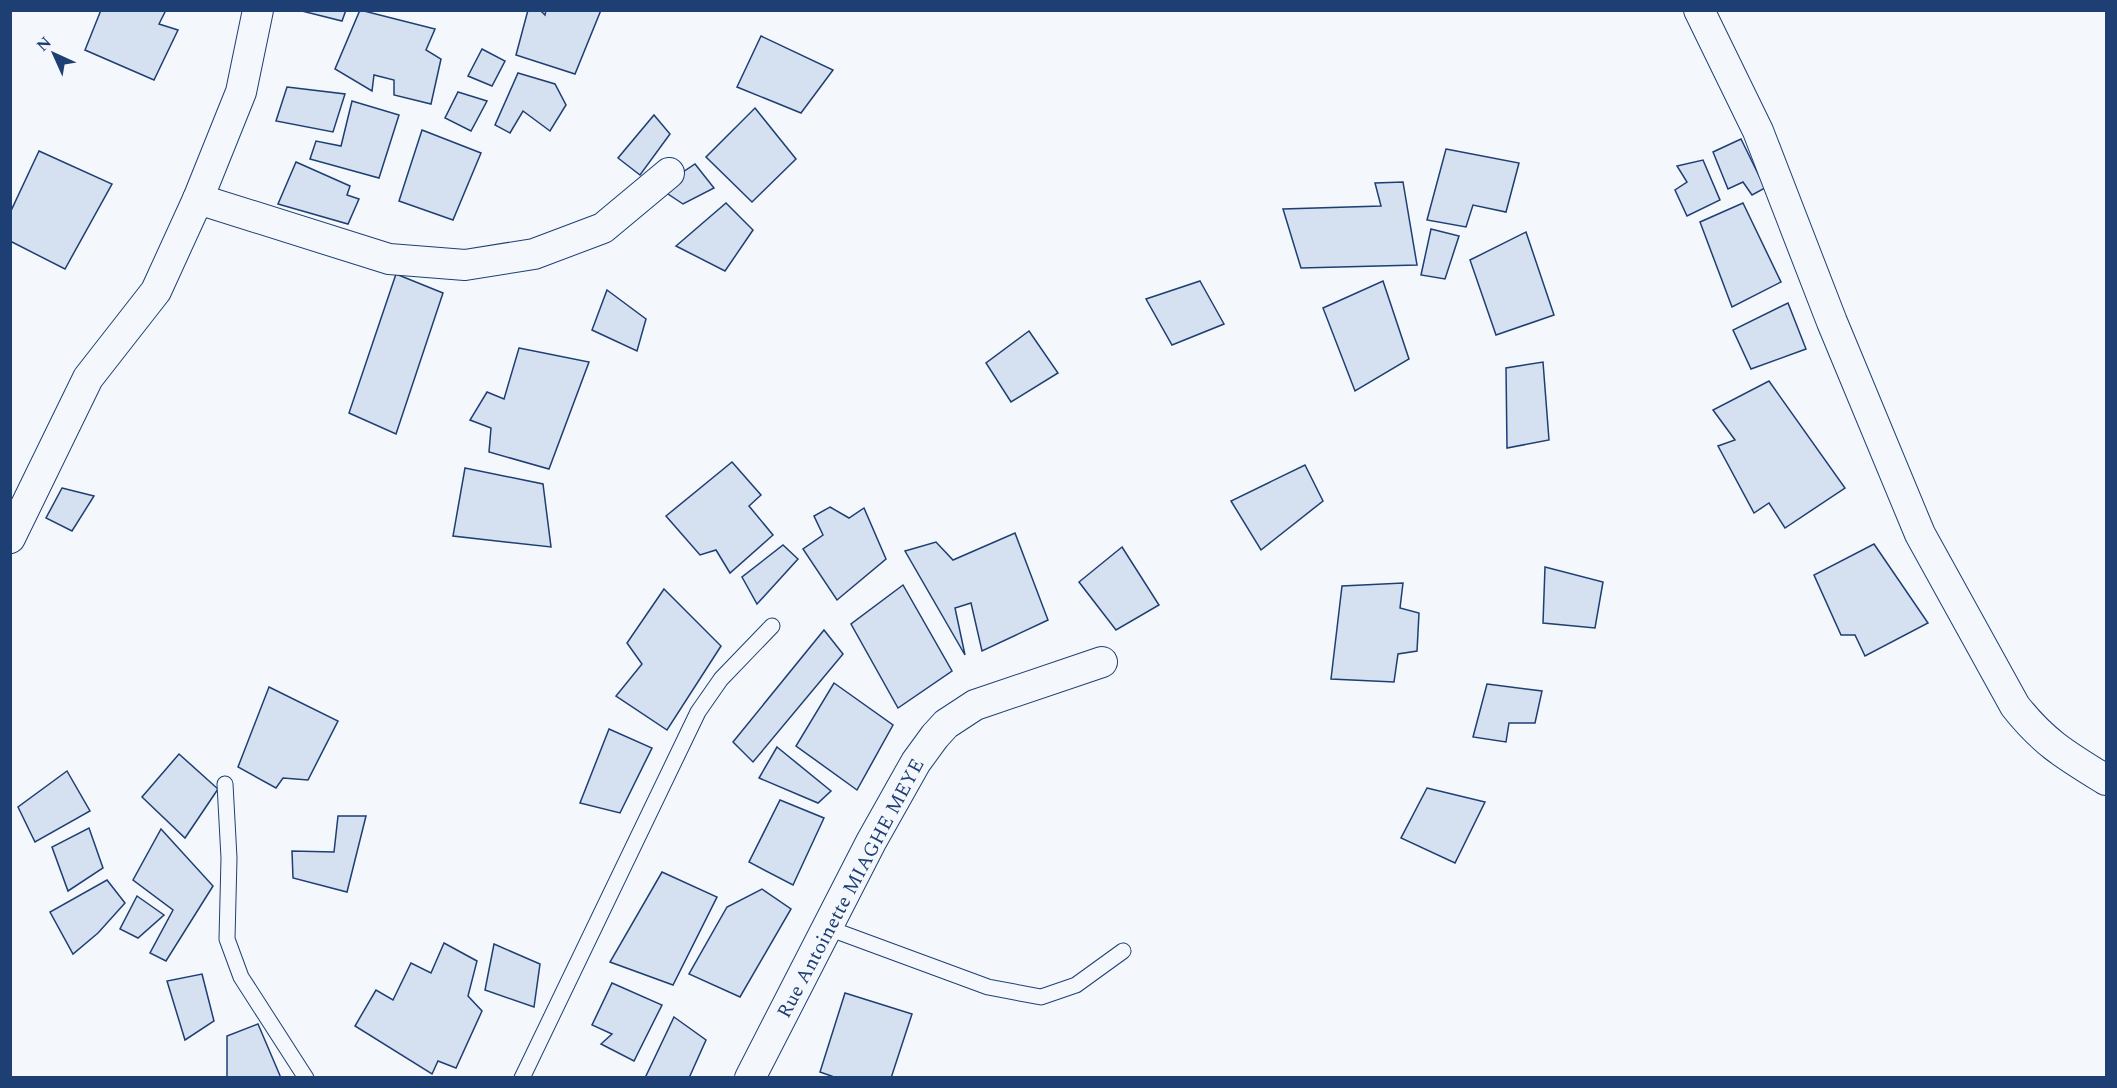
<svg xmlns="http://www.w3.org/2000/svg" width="2117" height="1088" viewBox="0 0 2117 1088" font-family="Spectral,serif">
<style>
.building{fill:#d5e0f0;stroke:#1d3f73;stroke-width:1.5}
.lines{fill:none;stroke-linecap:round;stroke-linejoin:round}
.service-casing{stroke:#1d3f73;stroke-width:17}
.minor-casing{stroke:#1d3f73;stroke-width:32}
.service{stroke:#f4f7fb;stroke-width:15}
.minor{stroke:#f4f7fb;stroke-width:30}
.labels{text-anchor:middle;stroke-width:4.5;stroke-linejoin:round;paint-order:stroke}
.street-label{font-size:20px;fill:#1d3f73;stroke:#f4f7fb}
</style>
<rect width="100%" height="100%" fill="#f4f7fb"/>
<g class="building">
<path d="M101,10H166L159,24L178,30L154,80L85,50Z"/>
<path d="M298,10H346L342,21Z"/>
<path d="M360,10L435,29L426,50L441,59L431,104L394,95V80L374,75L372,91L335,69Z"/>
<path d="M528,10H540L545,15L546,10H601L575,74L516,55Z"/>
<path d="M761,36L833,70L801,113L737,87Z"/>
<path d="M482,49L505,61L492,86L468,76Z"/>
<path d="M518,73L555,84L566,105L550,131L523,111L510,133L495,125Z"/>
<path d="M287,87L345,94L333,132L276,121Z"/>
<path d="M458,92L487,101L471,131L445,118Z"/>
<path d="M352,101L399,115L379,178L310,159L316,141L341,146Z"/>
<path d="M755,108L796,159L752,202L706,157Z"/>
<path d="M654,115L670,134L640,175L618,158Z"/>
<path d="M422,130L481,153L453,220L399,201Z"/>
<path d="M1741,139L1765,188L1752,195L1743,182L1728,189L1713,152Z"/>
<path d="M1446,149L1519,163L1506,212L1473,205L1466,227L1427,220Z"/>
<path d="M39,151L112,184L65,269L10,241V213Z"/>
<path d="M1703,160L1720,200L1687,216L1675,190L1687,182L1677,166Z"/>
<path d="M296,162L350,186L347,195L359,199L348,224L278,204Z"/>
<path d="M695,164L714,188L683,204L659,188Z"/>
<path d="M1403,182L1417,265L1301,268L1283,209L1381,206L1375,183Z"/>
<path d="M726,203L753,230L725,271L676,246Z"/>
<path d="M1743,203L1781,282L1732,307L1700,222Z"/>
<path d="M1431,229L1459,236L1445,279L1421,275Z"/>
<path d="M1526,232L1554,315L1496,335L1470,260Z"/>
<path d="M396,274L443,293L396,434L349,413Z"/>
<path d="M1200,281L1224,324L1172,345L1146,299Z"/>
<path d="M1383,281L1409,359L1355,391L1323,308Z"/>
<path d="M607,290L646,319L637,351L592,330Z"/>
<path d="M1788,303L1806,349L1751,369L1733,330Z"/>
<path d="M1029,331L1058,373L1011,402L986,363Z"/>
<path d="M519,348L589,362L549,469L489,452L491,428L470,420L487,392L504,399Z"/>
<path d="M1543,362L1549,440L1507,448L1506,368Z"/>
<path d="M1769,381L1845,488L1785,528L1769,503L1754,513L1718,446L1735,440L1713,410Z"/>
<path d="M732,462L761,495L749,506L773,535L730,573L716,550L700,555L666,516Z"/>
<path d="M1305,465L1323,501L1261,550L1231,501Z"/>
<path d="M465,468L543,484L551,547L453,536Z"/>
<path d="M62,488L94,496L72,531L46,518Z"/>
<path d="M830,507L849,518L864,508L886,559L837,600L803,549L823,535L814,516Z"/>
<path d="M1015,533L1048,620L982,651L971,603L955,608L965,655L905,551L936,542L953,560Z"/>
<path d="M1874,544L1928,623L1865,656L1855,635H1841L1814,575Z"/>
<path d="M783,545L798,559L757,604L742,577Z"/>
<path d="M1122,547L1159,605L1116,630L1079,582Z"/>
<path d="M1545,567L1603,582L1595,628L1543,623Z"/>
<path d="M1403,583L1400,608L1419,613L1417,651L1398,654L1394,682L1331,679L1342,586Z"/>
<path d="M903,585L952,671L898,708L851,624Z"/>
<path d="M664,589L721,646L667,730L616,696L642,664L627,643Z"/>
<path d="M824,630L843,654L753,762L733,742Z"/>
<path d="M834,683L893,725L857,790L796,746Z"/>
<path d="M1487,684L1542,691L1535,723H1509L1506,742L1473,737Z"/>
<path d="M269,687L338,721L308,780L283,778L276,788L238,767Z"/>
<path d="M609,729L652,748L620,813L580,803Z"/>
<path d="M777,747L831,791L818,803L759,778Z"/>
<path d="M179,754L218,789L185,838L142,797Z"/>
<path d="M67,771L90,811L35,842L18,807Z"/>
<path d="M1427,788L1485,802L1455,863L1401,838Z"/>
<path d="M780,800L824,818L793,885L749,862Z"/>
<path d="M338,816H366L347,892L293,878L292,851L334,852Z"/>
<path d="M89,828L103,868L68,891L52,847Z"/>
<path d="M161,829L213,886L166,961L150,953L173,910L133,880Z"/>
<path d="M662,872L717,897L673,985L610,962Z"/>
<path d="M107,880L125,903L98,933L73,954L50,912Z"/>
<path d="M762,889L791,909L740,997L689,974L727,907Z"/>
<path d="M137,896L164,915L138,938L120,929Z"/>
<path d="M444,943L477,961L468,996L482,1011L456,1068L438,1061L432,1074L355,1026L376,990L393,1000L411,963L431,973Z"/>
<path d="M494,944L540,964L534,1007L485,990Z"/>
<path d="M202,974L214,1021L185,1040L167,981Z"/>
<path d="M612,983L662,1005L634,1061L601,1044L612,1034L592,1025Z"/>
<path d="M845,993L912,1014L891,1078H837L820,1072Z"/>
<path d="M674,1017L706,1040L689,1078H645Z"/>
<path d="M258,1024L281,1078H227V1036Z"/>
</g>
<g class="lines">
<g class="service-casing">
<g id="service">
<path d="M225,784L229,858L227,939L241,977L306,1078"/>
<path d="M828,928L988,987L1041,997L1076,985L1123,951"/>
<path d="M522,1078L698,712L721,679L772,626"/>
</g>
</g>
<g class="minor-casing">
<g id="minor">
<path d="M1699,10L1758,131L1832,322L1920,534L2015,706C2044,743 2067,756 2106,780"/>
<path d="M198,199L389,259L465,265L534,254L603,228L669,173"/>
<path d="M10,538L88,378L156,291L198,199L241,92L258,10"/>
<path d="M750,1078L871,842L916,762L935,736L946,724L975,705L1102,662"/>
</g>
</g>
<use href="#service" class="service"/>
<use href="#minor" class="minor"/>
</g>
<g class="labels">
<g class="street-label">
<text transform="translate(850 888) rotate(-62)" y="7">Rue Antoinette MIAGHE MEYE</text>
</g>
</g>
<rect width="2117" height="1088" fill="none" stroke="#1d3f73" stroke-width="24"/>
<g transform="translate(54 54) rotate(315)" stroke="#f4f7fb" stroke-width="4.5" paint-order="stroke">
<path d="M0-4.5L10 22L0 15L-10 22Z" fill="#1d3f73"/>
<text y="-9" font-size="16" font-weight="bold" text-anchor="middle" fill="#1d3f73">N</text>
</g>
</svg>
